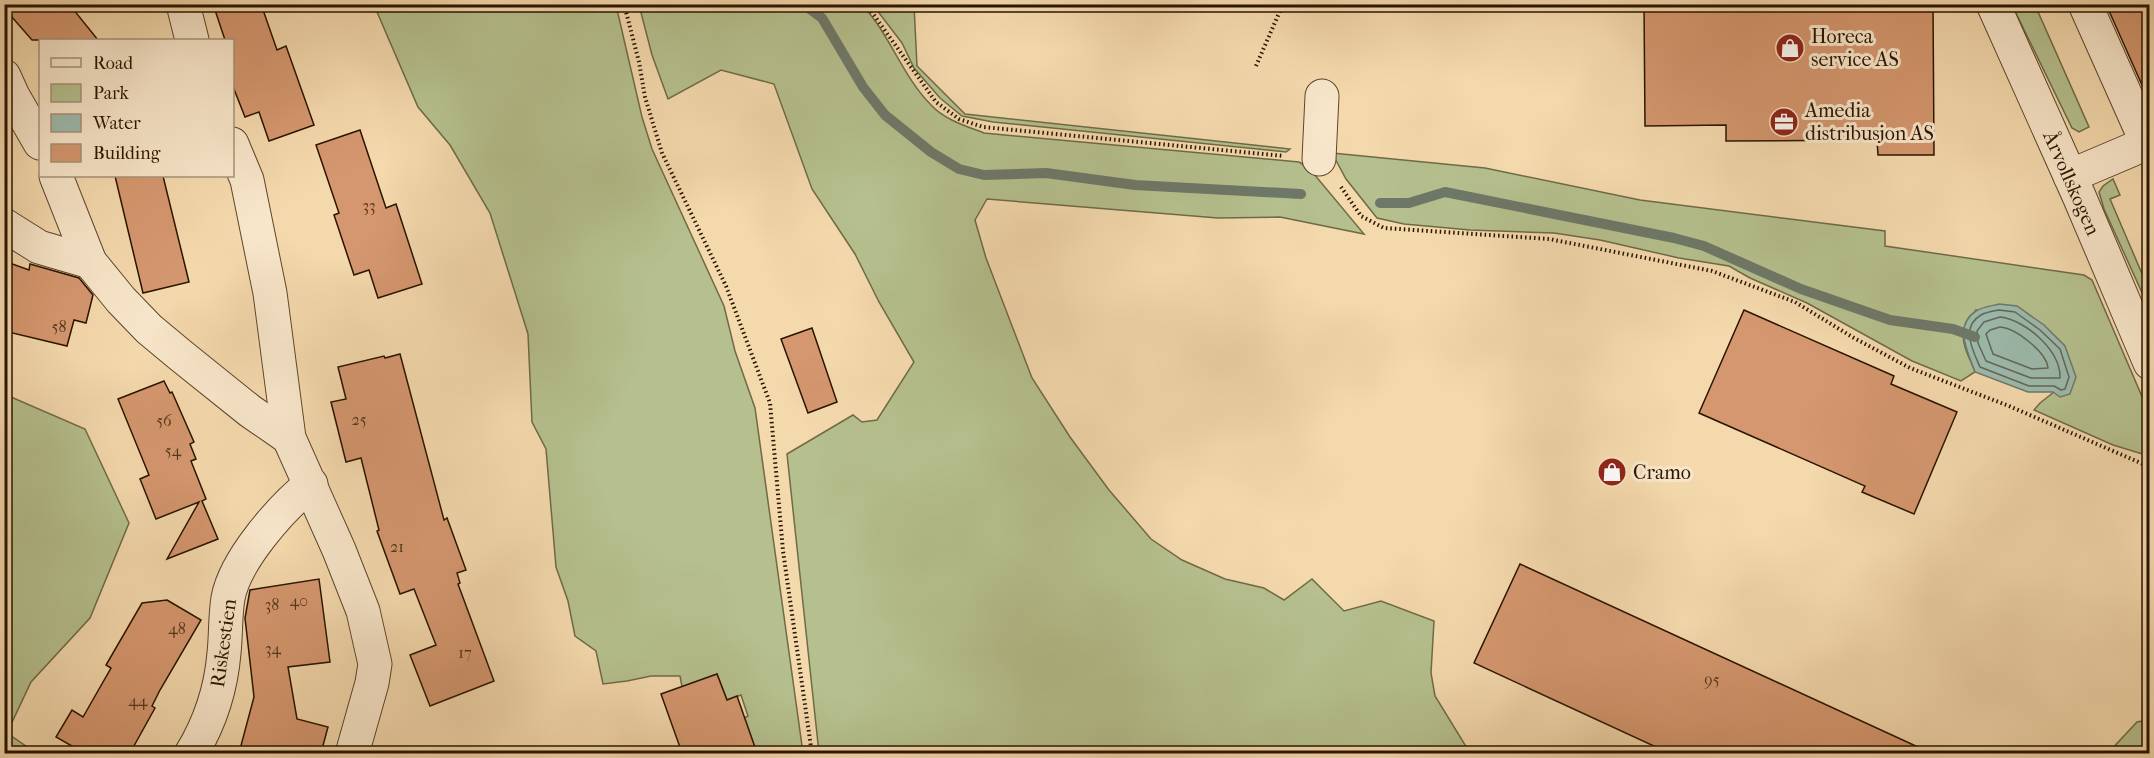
<svg xmlns="http://www.w3.org/2000/svg" width="2154" height="758" viewBox="0 0 2154 758" font-family="'IM FELL French Canon',serif">
<style>
.green{fill:#b5c08e;stroke:#6f6a47;stroke-width:1.5}
.water{fill:#9cbaad;stroke:#6e7868;stroke-width:1.5}
.lines{fill:none;stroke-linecap:round;stroke-linejoin:round}
.shore{stroke:#626756;stroke-width:1.5}
.stream{stroke:#6e7868;stroke-width:10}
.building{fill:#d5976f;stroke:#291400;stroke-width:1.5}
.minor-casing{stroke:#5c452b;stroke-width:35}
.path{stroke:#291400;stroke-width:4;stroke-dasharray:1.5 3;stroke-linecap:butt}
.minor{stroke:#f8e6ca;stroke-width:33}
.labels{text-anchor:middle;stroke-width:6;stroke-linejoin:round;paint-order:stroke}
.number-label{font-size:16px;fill:#54351c}
.poi-label{font-size:20px;fill:#291400;stroke:#f8e6ca;text-anchor:start}
.street-label{font-size:20px;fill:#291400;stroke:#f8e6ca}
</style>
<rect width="100%" height="100%" fill="#f4d9ad"/>
<filter id="stains"><feTurbulence type="fractalNoise" baseFrequency=".00333" numOctaves="4"/><feColorMatrix values="0 0 0 0 .2 0 0 0 0 .09 0 0 0 0 .02 0 0 0 .5 -.17"/></filter>
<radialGradient id="worn" r=".72"><stop offset=".6" stop-color="#630" stop-opacity="0"/><stop offset="1" stop-color="#630" stop-opacity=".3"/></radialGradient>
<g class="green">
<path d="M374,5H616L642,117L652,149L724,306L735,351L755,408L803,753H757L744,718L748,716L741,695L727,700L717,674L682,687L680,676H651L627,681L603,684L596,651L575,636L568,601L556,567L546,449L532,422L528,334L490,213L450,145L418,107Z"/>
<path d="M639,5H862C890,34 902,76 931,105C945,120 966,126 984,133L1299,162L1309,168L1364,234L1280,217L1218,218L987,199L975,220L986,258L1032,378L1070,437L1109,490L1151,539L1182,560L1225,579L1264,588L1284,600L1312,579L1344,611L1381,601L1434,621L1431,673L1435,696L1470,753H819L787,454L853,415L862,422L877,420L914,362L879,302L855,254L812,189L774,84L721,70L668,99L652,55Z"/>
<path d="M873,5H914L917,66L965,114L1290,149L1286,152L993,122L962,116L940,98L914,68L902,43Z"/>
<path d="M2012,5H2035L2089,127L2079,132L2072,128Z"/>
<path d="M1332,153L1485,168L1640,200L1885,231V246L2084,275L2092,280L2149,413V456L2113,445L2034,410L2040,403L2054,392L1976,310C1955,336 1964,344 1975,372L1961,381L1912,361L1807,303L1750,278L1729,266L1679,258L1600,240L1554,233L1470,230L1404,224L1377,218L1346,179Z"/>
<path d="M2113,179L2120,195L2110,199L2149,290V308L2104,209L2099,192L2103,186Z"/>
<path d="M4,394L85,429L129,523L90,618L31,682L7,733L36,753H5Z"/>
<path d="M2149,720V753H2108L2137,722Z"/>
</g>
<path class="water" d="M1999,304L2017,306L2044,325L2065,346L2076,377L2070,394L2060,397L2053,392H2028L1975,372C1968,352 1953,326 1976,311C1982,307 1992,306 1999,304Z"/>
<g class="lines">
<g class="shore">
<path d="M1999,310L2015,312L2040,330L2060,349L2069,377L2065,389L2061,390L2054,386H2029L1980,367C1973,351 1960,327 1981,315C1986,312 1994,311 1999,310Z"/>
<path d="M2000,317C2026,320 2061,351 2060,378H2031L1986,361L1978,343L1977,331L1984,322Z"/>
<path d="M2000,327C2016,328 2047,353 2048,368L2032,369L1993,354L1986,334L1990,330Z"/>
</g>
<g class="stream">
<path d="M803,4L822,18L863,87L885,115L931,152L959,169L984,175L1046,173L1135,185L1301,194"/>
<path d="M1380,203H1409L1445,192L1674,238L1704,246L1801,289L1890,320L1953,329L1975,337"/>
</g>
</g>
<g class="building">
<path d="M4,4H69L98,40H32L4,8Z"/>
<path d="M213,4H261L277,50L286,46L314,125L269,141L259,112L245,117L232,84V40H225Z"/>
<path d="M1644,4H1933L1934,155H1878L1877,140L1726,141V125L1645,126Z"/>
<path d="M2106,4H2150V103Z"/>
<path d="M360,130L386,208L396,204L422,284L378,298L369,270L354,275L334,215L339,213L316,145Z"/>
<path d="M115,176H163L189,282L143,293Z"/>
<path d="M4,261L29,270L30,264L79,278L93,295L86,323L74,320L67,346L4,331Z"/>
<path d="M1744,310L1894,376L1891,384L1957,412L1914,514L1862,492L1865,486L1699,413Z"/>
<path d="M812,328L837,402L808,413L781,339Z"/>
<path d="M400,354L444,520L447,518L466,570L457,573L460,583L458,584L494,681L430,706L410,655L436,645L414,589L400,594L377,531L379,530L361,458L346,462L331,402L346,399L338,367L384,356L385,358Z"/>
<path d="M164,381L170,393L172,392L194,442L190,444L196,459L191,461L206,499L202,501L218,539L167,559L199,502L156,519L140,479L149,475L118,399Z"/>
<path d="M1520,564L1931,753H1669L1474,663Z"/>
<path d="M319,579L330,662L288,667L297,719L328,727L321,753H239L254,697L245,618L250,590Z"/>
<path d="M167,600L201,620L160,690L152,706L155,708L130,753H84L56,737L72,710L83,717L111,668L106,665L142,603Z"/>
<path d="M717,674L727,700L737,696L757,753H682L661,694Z"/>
</g>
<g class="lines">
<g class="minor-casing">
<g id="minor">
<path d="M183,4L192,40"/>
<path d="M1993,4L2079,196L2150,363"/>
<path d="M2085,4L2147,143"/>
<path d="M4,76L13,96L40,143"/>
<path d="M232,144L247,180L270,293L289,438L339,550L363,611L375,664L372,683L352,754"/>
<path d="M1319,159L1322,96"/>
<path d="M56,176L90,262L121,300L149,329L179,354L250,411L289,438"/>
<path d="M2070,176L2150,142"/>
<path d="M4,225L39,247L90,262"/>
<path d="M191,754C210,723 221,689 224,653C226,635 225,616 228,598C235,560 281,508 311,484"/>
</g>
</g>
<g class="path">
<path d="M624,4L639,62L645,97L662,153L726,286L770,403L783,551L812,754"/>
<path d="M866,4L936,102L959,119L983,127L1284,156"/>
<path d="M1256,66L1283,4"/>
<path d="M1341,187L1361,216L1384,228L1549,239L1712,271L1795,302L1854,338L1910,368L2009,406L2150,467"/>
</g>
<use href="#minor" class="minor"/>
</g>
<defs>
<g id="shop-disc" transform="scale(1.5)"><circle r="9.5" fill="#8f2418" stroke="#f8e6ca"/><path d="M-5-2.5h2.3a2.7 3.5 0 0 1 5.4 0H5L5.5 6h-11ZM-1.5-2.5h3a1.5 2.3 0 0 0-3 0Z" fill="#fff"/></g>
<g id="office-disc" transform="scale(1.5)"><circle r="9.5" fill="#8f2418" stroke="#f8e6ca"/><path d="M-6-3h4V-5.5h4V-3h4V5H-6ZM-1-4.5V-3h2v-1.5ZM-6 0V1H6V0Z" fill="#fff"/></g>
</defs>
<g fill-rule="evenodd">
<use href="#shop-disc" x="1790" y="48"/>
<use href="#office-disc" x="1784" y="122"/>
<use href="#shop-disc" x="1612" y="472"/>
</g>
<g class="labels">
<g class="number-label">
<text x="369" y="211">33</text>
<text x="59" y="332">58</text>
<text x="359" y="425">25</text>
<text x="164" y="426">56</text>
<text x="173" y="456">54</text>
<text x="397" y="552">21</text>
<text x="299" y="606">40</text>
<text x="272" y="610">38</text>
<text x="177" y="634">48</text>
<text x="273" y="654">34</text>
<text x="465" y="658">17</text>
<text x="1712" y="685">95</text>
<text x="138" y="706">44</text>
</g>
<g class="poi-label">
<text x="1811" y="43">Horeca<tspan x="1811" dy="23">service AS</tspan></text>
<text x="1805" y="117">Amedia<tspan x="1805" dy="23">distribusjon AS</tspan></text>
<text x="1633" y="479">Cramo</text>
</g>
<g class="street-label">
<text transform="translate(2072 183) rotate(66)" y="7">Årvollskogen</text>
<text transform="translate(223 643) rotate(-82)" y="7">Riskestien</text>
</g>
</g>
<rect width="2154" height="758" fill="none" stroke="#f4d9ad" stroke-width="24"/>
<rect x="6" y="6" width="2142" height="746" fill="none" stroke="#291400" stroke-width="3"/>
<rect x="12" y="12" width="2130" height="734" fill="none" stroke="#291400" stroke-width="1.5"/>
<rect x="39" y="39" width="195" height="138" fill="#f8e6ca" stroke="#a59279" stroke-width="1.5"/>
<rect x="51" y="58" width="30" height="9" fill="#f8e6ca" stroke="#a59279" stroke-width="1.5"/>
<text x="93" y="69" font-size="18" fill="#291400">Road</text>
<rect x="51" y="84" width="30" height="18" fill="#b5c08e" stroke="#a59279" stroke-width="1.5"/>
<text x="93" y="99" font-size="18" fill="#291400">Park</text>
<rect x="51" y="114" width="30" height="18" fill="#9cbaad" stroke="#a59279" stroke-width="1.5"/>
<text x="93" y="129" font-size="18" fill="#291400">Water</text>
<rect x="51" y="144" width="30" height="18" fill="#d5976f" stroke="#a59279" stroke-width="1.5"/>
<text x="93" y="159" font-size="18" fill="#291400">Building</text>
<rect width="100%" height="100%" filter="url(#stains)"/>
<rect width="100%" height="100%" fill="url(#worn)"/>
</svg>
